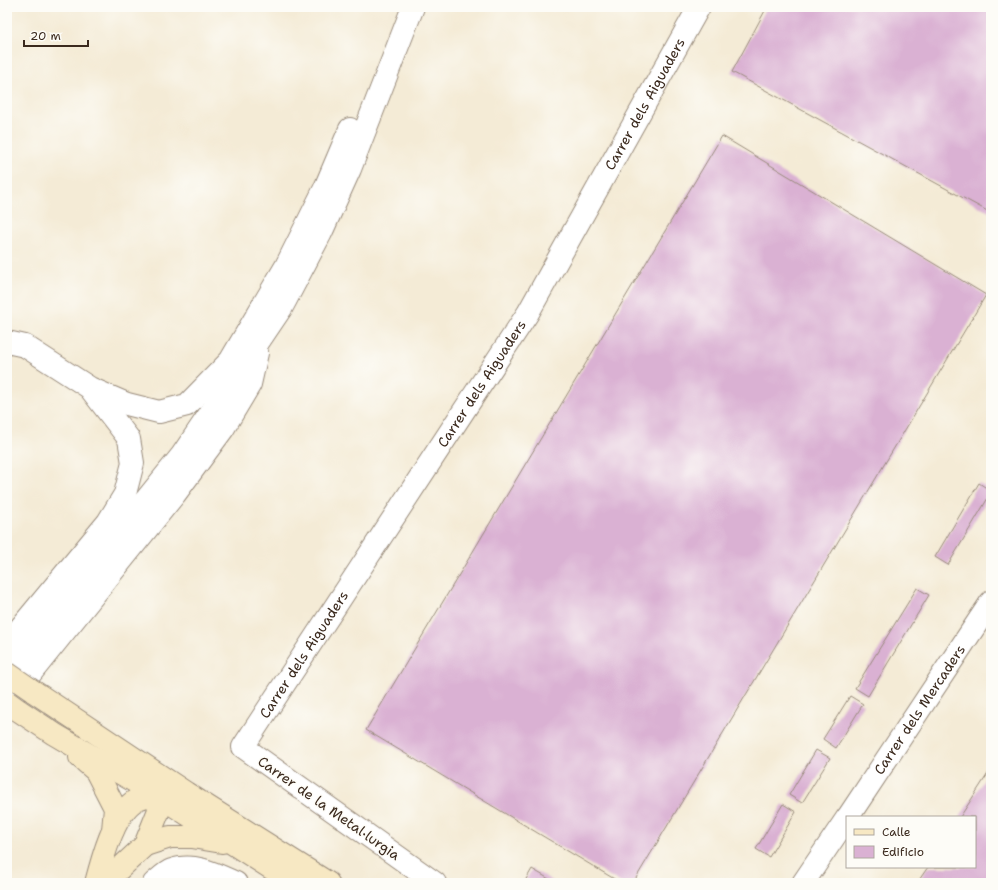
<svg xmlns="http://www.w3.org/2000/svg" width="998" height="890" viewBox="0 0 998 890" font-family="'Shantell Sans',sans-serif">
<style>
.building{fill:#dab1d3}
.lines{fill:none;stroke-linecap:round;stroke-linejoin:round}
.minor-casing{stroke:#988a7a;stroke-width:24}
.tertiary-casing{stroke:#988a7a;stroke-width:24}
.secondary-casing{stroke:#988a7a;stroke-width:24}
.minor{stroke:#fff;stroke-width:22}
.tertiary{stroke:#fff;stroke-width:22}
.secondary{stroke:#f7e8c3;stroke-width:22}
.secondary-bridge-casing{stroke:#988a7a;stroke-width:24;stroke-linecap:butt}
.secondary-bridge{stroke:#f7e8c3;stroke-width:22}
.labels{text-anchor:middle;stroke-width:3;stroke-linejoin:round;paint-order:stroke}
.street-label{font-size:14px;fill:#3b2a1e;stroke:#fdfcf7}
</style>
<rect width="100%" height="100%" fill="#fdfcf7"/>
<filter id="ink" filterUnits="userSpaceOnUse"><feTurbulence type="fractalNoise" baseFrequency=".025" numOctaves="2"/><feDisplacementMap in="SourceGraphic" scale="8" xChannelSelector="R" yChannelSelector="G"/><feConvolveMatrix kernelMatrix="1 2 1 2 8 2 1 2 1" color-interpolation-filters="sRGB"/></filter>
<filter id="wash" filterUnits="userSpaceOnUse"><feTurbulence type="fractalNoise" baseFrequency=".012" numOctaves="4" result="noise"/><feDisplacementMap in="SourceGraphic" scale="16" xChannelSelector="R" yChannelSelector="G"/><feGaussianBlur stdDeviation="0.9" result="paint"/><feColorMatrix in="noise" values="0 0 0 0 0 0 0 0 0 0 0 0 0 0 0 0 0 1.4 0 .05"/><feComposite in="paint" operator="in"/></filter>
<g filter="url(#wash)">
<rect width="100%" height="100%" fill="#f4ebd6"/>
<g id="blocks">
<g class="building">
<path d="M767,7H991V213L732,72Z"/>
<path d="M722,136L986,295L633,883H621L366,730Z"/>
<path d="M979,483L991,491V493L948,565L935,557Z"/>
<path d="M917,588L929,595L868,696L855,688Z"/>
<path d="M850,696L863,704L836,748L823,739Z"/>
<path d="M816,750L830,758L802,803L789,795Z"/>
<path d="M991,769V883H917L928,867H975V817H960Z"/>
<path d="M783,804L796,812L769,857L756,849Z"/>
<path d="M532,869L556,883H528L525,881Z"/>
</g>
</g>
</g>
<g filter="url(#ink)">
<use href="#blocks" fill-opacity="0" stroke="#988a7a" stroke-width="1"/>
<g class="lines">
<g class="minor-casing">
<g id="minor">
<path id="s1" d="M848,817L991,602"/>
<path d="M154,883C159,879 166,872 172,870C194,862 216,874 236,883"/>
<path id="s2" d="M435,883L243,747L528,313L699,7"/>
<path d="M803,883L847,818"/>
</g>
</g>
<g class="tertiary-casing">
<g id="tertiary">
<path d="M7,342L25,346L90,388L127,404L159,412L187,405L230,361L286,266L325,188L350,129"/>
<path d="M7,644L108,522L125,494L133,463L129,439L92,391"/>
<path d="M7,672L182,455L282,307L321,233L350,169L413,7"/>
<path d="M7,703L175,494L223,429L250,384L257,353"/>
</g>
</g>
<g class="secondary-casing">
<g id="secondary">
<path d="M33,691L186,793L328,883"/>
<path d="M18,710L54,734L156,794L294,883"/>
<path d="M80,757L96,771L115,808L113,830"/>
<path d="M145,845L170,837H192L222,842"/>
<path d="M96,883C102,860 113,817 133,802C141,796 155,794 165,792"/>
<path d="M98,883L114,874L145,845L159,810L155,784"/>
</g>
</g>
<use href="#minor" class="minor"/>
<use href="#tertiary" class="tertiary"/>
<use href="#secondary" class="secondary"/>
<g class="secondary-bridge-casing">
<g id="secondary-bridge">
<path d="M7,673L33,691"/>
<path d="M7,702L18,710"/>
</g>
</g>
<use href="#secondary-bridge" class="secondary-bridge"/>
</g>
</g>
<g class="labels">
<g class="street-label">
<text dy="5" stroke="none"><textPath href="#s2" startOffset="994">Carrer dels Aiguaders</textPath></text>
<text dy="5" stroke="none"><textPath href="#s2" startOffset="670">Carrer dels Aiguaders</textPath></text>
<text dy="5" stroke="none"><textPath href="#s2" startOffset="346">Carrer dels Aiguaders</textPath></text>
<text dy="5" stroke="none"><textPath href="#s1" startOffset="129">Carrer dels Mercaders</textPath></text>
<text transform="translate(329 808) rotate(35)" y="5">Carrer de la Metal·lurgia</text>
</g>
</g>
<rect width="998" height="890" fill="none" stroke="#fdfcf7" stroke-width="24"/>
<rect x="846" y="816" width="130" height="52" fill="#fdfcf7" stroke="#afa8a0"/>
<rect x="854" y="829" width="20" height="6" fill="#f7e8c3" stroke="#afa8a0"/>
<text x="882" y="836" font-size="12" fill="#3b2a1e">Calle</text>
<rect x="854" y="846" width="20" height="12" fill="#dab1d3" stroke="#afa8a0"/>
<text x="882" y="856" font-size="12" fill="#3b2a1e">Edificio</text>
<path d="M24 40v6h64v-6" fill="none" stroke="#3b2a1e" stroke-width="2"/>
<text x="30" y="40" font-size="12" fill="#3b2a1e" stroke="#fdfcf7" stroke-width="3" paint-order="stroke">20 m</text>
</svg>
